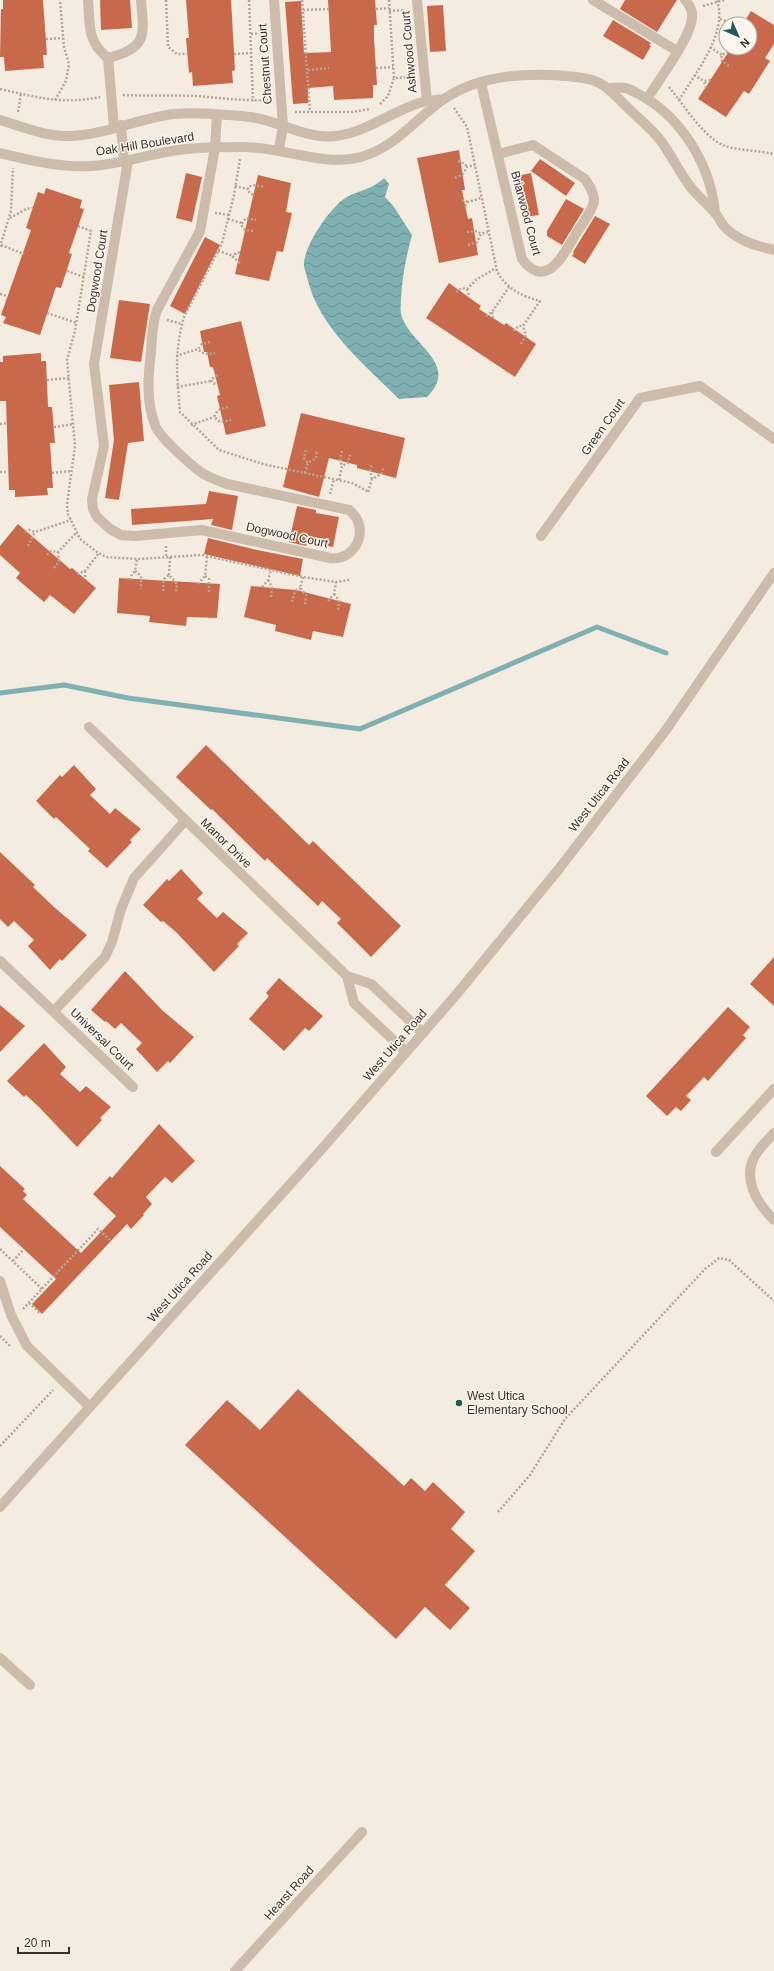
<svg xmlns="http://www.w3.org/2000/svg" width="774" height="1971" viewBox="0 0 774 1971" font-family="Arial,sans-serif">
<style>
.water{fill:url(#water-waves)}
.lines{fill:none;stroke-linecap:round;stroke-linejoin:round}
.stream{stroke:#7fb0b2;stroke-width:5}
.building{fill:#c8694b}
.path{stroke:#b9a596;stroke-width:2.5;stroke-dasharray:2 2;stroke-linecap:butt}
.minor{stroke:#cdbbac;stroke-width:10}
.poi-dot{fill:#1f5a5e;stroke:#fbf5ee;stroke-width:1.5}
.labels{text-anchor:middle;stroke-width:3;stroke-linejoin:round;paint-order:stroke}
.street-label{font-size:12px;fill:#3b302b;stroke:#fbf5ee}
.poi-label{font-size:12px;fill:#3b302b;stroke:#fbf5ee;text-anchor:start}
</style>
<defs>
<pattern id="water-waves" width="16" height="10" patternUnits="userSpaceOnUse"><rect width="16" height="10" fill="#7fb0b2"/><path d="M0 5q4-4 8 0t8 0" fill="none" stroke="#699091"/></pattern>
</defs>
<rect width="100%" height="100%" fill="#f4ebe1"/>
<path class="water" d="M384,178L389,184L385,197L394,207L412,235C406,257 402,277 401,299C401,303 400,310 401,314C409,345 461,363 427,397L399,399C364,364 318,327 307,277C306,273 303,266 304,262C307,243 324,218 337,205C349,191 370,192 384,178Z"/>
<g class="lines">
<path class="stream" d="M0,693L64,685L128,698L360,729L597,627L666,653"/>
</g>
<g class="building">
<path d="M3,0H43L47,55H43L44,68L5,71L4,57H0L1,9H3Z"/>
<path d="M100,0H130L132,28L101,30Z"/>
<path d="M186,0H231L235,70L232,71L233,83L193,86L192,72L189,73L186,38H189Z"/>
<path d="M328,0H375L377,25H374V38L377,85H373V98L334,100L333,86L308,88V103L293,104L285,2L301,1L304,53L331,52Z"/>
<path d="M625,0H677L657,32L620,9Z"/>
<path d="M443,5L446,51L430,52L427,6Z"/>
<path d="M751,11L774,25V44L765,58L770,61L749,94L744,91L726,117L698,99L731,48H750V24H743Z"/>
<path d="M613,20L651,43L649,45L651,46L643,60L603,36Z"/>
<path d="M459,150L465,190H462L468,219L472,218L478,255L439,263L417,158Z"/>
<path d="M540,159L575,183L566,196L531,171Z"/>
<path d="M186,173L202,177L192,222L176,218Z"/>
<path d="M531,173L539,215L524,217L516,176Z"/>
<path d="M258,175L291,183L286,212L292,213L283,252L277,251L269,281L235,274Z"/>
<path d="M46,188L82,200L80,208L84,209L69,253L72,254L61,288L56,287L40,335L3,323L6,317L1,315L31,230L26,228L38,192L44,194Z"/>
<path d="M566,199L584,209L562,245L547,236V231Z"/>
<path d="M595,216L610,224L585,264L572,256L574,253L573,252Z"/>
<path d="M205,237L220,245L185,314L170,306Z"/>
<path d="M449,283L481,306L479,309L504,325L506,323L536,344L515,377L426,318Z"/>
<path d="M119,300L150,304L141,362L110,358Z"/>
<path d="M241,321L266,426L226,435L217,396L220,395L213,367H210L207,352H204L200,331Z"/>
<path d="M41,353V361H46L48,407H52L55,443H50L53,488H47L48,495L15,497V490H9L6,401H0V362H3V356Z"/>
<path d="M139,382L144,441L128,443L119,500L105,498L114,440L109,385Z"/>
<path d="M301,413L405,438L396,478L357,468V465L329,458L319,497L283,487Z"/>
<path d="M209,491L238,496L232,530L211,525L213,519L132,525L131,509L206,504Z"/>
<path d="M297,506L316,510V513L339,517L333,547L307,542L306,546L289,542Z"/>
<path d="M18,524L70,569L72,568L96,588L74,614L50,595L44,602L16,578L20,573L0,555V546Z"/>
<path d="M208,538L257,550L303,559L300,576L204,554Z"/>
<path d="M119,578L220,584L217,618L187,617L186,626L149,622L150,616L117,613Z"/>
<path d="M251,586L296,590L351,604L343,637L313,631L311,640L275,631L276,625L244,617Z"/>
<path d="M206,745L309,845L313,841L401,926L371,957L337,923L341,919L322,901L318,906L267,858L265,861L212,809L211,810L176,777Z"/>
<path d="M74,765L96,789L90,795L110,814L115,808L141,829L130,840L132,842L107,868L88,851L90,849L56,817L54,819L36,801L60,775L62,777Z"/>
<path d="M0,852L35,885L33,887L54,907L87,935L62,961L60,959L50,970L28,946L34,940L14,921L8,927L0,919Z"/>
<path d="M181,869L203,893L197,899L217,918L223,912L248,933L237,944L239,946L214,972L176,932L163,921L161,922L143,905L167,879L169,881Z"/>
<path d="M774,957V1006L750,984Z"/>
<path d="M125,971L162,1010L194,1037L170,1063L168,1061L157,1072L136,1049L142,1043L121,1023L115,1029L106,1021L105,1022L91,1010Z"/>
<path d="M279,978L323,1016L309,1031L305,1028L284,1051L249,1019L269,996L266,993Z"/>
<path d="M0,1005L25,1026L0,1052Z"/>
<path d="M728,1007L750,1027L743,1035L746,1038L708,1081L704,1077L686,1096L691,1100L681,1111L676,1107L667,1116L646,1096Z"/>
<path d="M44,1043L66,1067L60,1074L80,1092L86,1086L111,1107L100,1118L102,1120L77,1147L39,1107L26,1095L24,1097L7,1081Z"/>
<path d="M159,1124L195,1161L172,1183L165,1177L146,1197L152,1204L143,1214L144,1215L131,1229L127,1224L42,1314L32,1304L56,1279L0,1227V1166L25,1189L23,1191L27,1195L23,1199L81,1253L116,1216L93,1194L110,1176L112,1178Z"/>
<path d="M298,1389L404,1486L411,1478L425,1491L433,1482L465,1512L451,1529L475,1551L445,1585L470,1608L450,1630L425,1607L396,1639L185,1445L227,1400L260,1430Z"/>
</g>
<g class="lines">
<g class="path">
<path d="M166,0L168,47L177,54H188"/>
<path d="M249,0L253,101"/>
<path d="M302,0L310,112"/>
<path d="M389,0L394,78L411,77"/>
<path d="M703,6L724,0"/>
<path d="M376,9L389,8"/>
<path d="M303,10L329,9"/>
<path d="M389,11L405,10"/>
<path d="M720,19L735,24"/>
<path d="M738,24L746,22L752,25"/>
<path d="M251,34L264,33"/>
<path d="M46,39L63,38"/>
<path d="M710,47L722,55"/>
<path d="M234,54L252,53"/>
<path d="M729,66L721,60L722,55L730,51L736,55"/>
<path d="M376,68L393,67"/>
<path d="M308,70L329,68"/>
<path d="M694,75L704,81"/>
<path d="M669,87C683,104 704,138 725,146C737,150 760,151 774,154"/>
<path d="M706,88L704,81L711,80"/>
<path d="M0,89C36,97 63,105 100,97"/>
<path d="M123,95C148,96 172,95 197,96C221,98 244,101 268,100"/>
<path d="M55,100L66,81L69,64L64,47L60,0"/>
<path d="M679,100C696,72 728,34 717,0"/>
<path d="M380,104L388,96L394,78"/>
<path d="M454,108L467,127L497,271C506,289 522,296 540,301L523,326H519L513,331"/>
<path d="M18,112L21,94"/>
<path d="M295,112H351L370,109"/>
<path d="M240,159L234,195L222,243L184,317C174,352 177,376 180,412L219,450L263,464L352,483L369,492"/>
<path d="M458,161L465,164L467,167"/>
<path d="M455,178L463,174L467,167L475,165"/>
<path d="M235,186L248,189"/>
<path d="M253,195L248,191V187L253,185L265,187"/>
<path d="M462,200L468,202"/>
<path d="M465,206L468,202L481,198"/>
<path d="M215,213L229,215"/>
<path d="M10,218L26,209L33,208"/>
<path d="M228,219L242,223"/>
<path d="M78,226L91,231L75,331L67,360L75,446L67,504L68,514L80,539L97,552L106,557L137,559L202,555L303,577L336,582L349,580"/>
<path d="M253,231L245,230L241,225L246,218L256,220"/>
<path d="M467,232L477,231L481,234"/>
<path d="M1,245L24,254"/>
<path d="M468,245L477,242L481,234L488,232"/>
<path d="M0,247L11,211L13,168"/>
<path d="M218,251L234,256"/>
<path d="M240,263L233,257L236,253L241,252"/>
<path d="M67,271L84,277"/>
<path d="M467,289L469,296"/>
<path d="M456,292L462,288L467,289L477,279L496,268"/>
<path d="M0,294L7,296"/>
<path d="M492,312L493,318"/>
<path d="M47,313L77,323"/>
<path d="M486,316L492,312L509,287"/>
<path d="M167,320L182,324"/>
<path d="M210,342L202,344L198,349C203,355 207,354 215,353"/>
<path d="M521,344L526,335L523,326"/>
<path d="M176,356L198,349"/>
<path d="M217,375L211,380L213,383L218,385"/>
<path d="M47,380L69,378"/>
<path d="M177,387L211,381"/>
<path d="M228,407L218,410L214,417L220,422L231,420"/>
<path d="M0,424L7,423"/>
<path d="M191,425L214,417"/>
<path d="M54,427L74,424"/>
<path d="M306,450L304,458L308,463"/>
<path d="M342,451L340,460L342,466"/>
<path d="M0,472H8"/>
<path d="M52,473L72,471"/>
<path d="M305,473L308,463L316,458L317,450"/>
<path d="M372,479L370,471L372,464"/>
<path d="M339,480L342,466L348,463L350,455"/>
<path d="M368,492L372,479L381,474L384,467"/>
<path d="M330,494L334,479"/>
<path d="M25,532L29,530L35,532L71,520"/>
<path d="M28,546L35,532"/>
<path d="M166,546V557"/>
<path d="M47,555L51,551L58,552L77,532"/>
<path d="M54,568L59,561L58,552"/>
<path d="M85,571V578"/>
<path d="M135,571L141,576V589"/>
<path d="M77,574L85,571L99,553"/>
<path d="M169,575L170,557"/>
<path d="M205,576L209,579V593"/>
<path d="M303,577L300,588L306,595L305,606"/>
<path d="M130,580L132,574L135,571L137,559"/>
<path d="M268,580L272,587L271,597"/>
<path d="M198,584L205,576L207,556"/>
<path d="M262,587L268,580L271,570"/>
<path d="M163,591L164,579L169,575L177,584L176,593"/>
<path d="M334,594L339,600L338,611"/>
<path d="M328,601L334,594L336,582"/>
<path d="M292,602L295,591L300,588"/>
<path d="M0,1249L42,1289"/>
<path d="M13,1261L24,1249"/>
<path d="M29,1303L41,1314"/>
<path d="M23,1309L98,1229L110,1240"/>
<path d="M0,1336L11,1347"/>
<path d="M0,1446L53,1390"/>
<path d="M498,1512L530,1475L565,1419L705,1269L719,1258L729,1260L774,1301"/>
</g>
<g class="minor">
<path d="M88,0C90,25 87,42 108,58L114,127"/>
<path d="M274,0L283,126L279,149"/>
<path d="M417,0L427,101"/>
<path d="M593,0L677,51"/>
<path d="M108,58C148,48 144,35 141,0"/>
<path d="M481,83L522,259C547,292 565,252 577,232C583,223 591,212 594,202C595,194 589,185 585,179L533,145L498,154"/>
<path d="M609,88C614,88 620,87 625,88C631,89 638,94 644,97C684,121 711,167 715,213"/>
<path d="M647,99C658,81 692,36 692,17C693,11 689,4 685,0"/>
<path d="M0,120C23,127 46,137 71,136C105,135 139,118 174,114C194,112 230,115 250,117C278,120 307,140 336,136C366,132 386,115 414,105C423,101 434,100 444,99"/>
<path d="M121,125L124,162"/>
<path d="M0,153C29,160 61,168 91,166C124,164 154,152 187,149C205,147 225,147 244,147C283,147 323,167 361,157C396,147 415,119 444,99C482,73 532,72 576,77C604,80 607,88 627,107C638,118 651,128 661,141C671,155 679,171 689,185C697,196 708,204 716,214C719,218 721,222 723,225C735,240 757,246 774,250"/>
<path d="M128,161L94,364L104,446L92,499L93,509L97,517L110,529L121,535L135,536L202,530L330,558C357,561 371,527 349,510L227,484C219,481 210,478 202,473C192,466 158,436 155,425C146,402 148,376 151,352C152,338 152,323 157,310L200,231L215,148L217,115"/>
<path d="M541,536L640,398L700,386L774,439"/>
<path d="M89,727L347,976"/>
<path d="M0,961L133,1087"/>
<path d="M54,1011L105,957L112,942L121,909L134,878L185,821"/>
<path d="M406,1052L354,1003L347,976L371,984L423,1033"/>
<path d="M774,1133C768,1140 761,1146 756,1154C741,1178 757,1203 774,1220"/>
<path d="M716,1152L774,1089"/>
<path d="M0,1281L11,1315L27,1346L90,1407"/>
<path d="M0,1507L320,1151L456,995L558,870L666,730L774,573"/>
<path d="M0,1658L30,1685"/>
<path d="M235,1971L362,1832"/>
</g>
</g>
<circle class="poi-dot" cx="459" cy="1403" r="4"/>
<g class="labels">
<g class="street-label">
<text transform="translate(409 52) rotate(-95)" y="4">Ashwood Court</text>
<text transform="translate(265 64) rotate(-94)" y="4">Chestnut Court</text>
<text transform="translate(145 144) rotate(-9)" y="4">Oak Hill Boulevard</text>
<text transform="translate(526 213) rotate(75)" y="4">Briarwood Court</text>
<text transform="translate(97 271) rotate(-81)" y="4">Dogwood Court</text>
<text transform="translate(603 427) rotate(-55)" y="4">Green Court</text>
<text transform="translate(287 535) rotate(12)" y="4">Dogwood Court</text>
<text transform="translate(599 795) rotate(-52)" y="4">West Utica Road</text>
<text transform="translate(226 843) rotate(44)" y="4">Manor Drive</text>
<text transform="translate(102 1039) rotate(44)" y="4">Universal Court</text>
<text transform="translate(395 1045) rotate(-49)" y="4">West Utica Road</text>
<text transform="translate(180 1287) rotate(-48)" y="4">West Utica Road</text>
<text transform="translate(289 1893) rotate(-48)" y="4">Hearst Road</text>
</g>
<g class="poi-label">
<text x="467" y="1400">West Utica<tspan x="467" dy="14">Elementary School</tspan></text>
</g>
</g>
<g transform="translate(738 36) rotate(135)"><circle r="19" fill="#fbf5ee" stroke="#aea6a0"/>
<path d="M0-3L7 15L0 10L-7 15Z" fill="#1f5a5e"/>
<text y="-6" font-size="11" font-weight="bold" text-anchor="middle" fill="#3b302b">N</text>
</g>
<path d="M18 1947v6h51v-6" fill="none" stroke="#3b302b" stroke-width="2"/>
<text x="24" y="1947" font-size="12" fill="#3b302b" stroke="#fbf5ee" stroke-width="3" paint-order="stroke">20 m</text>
</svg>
